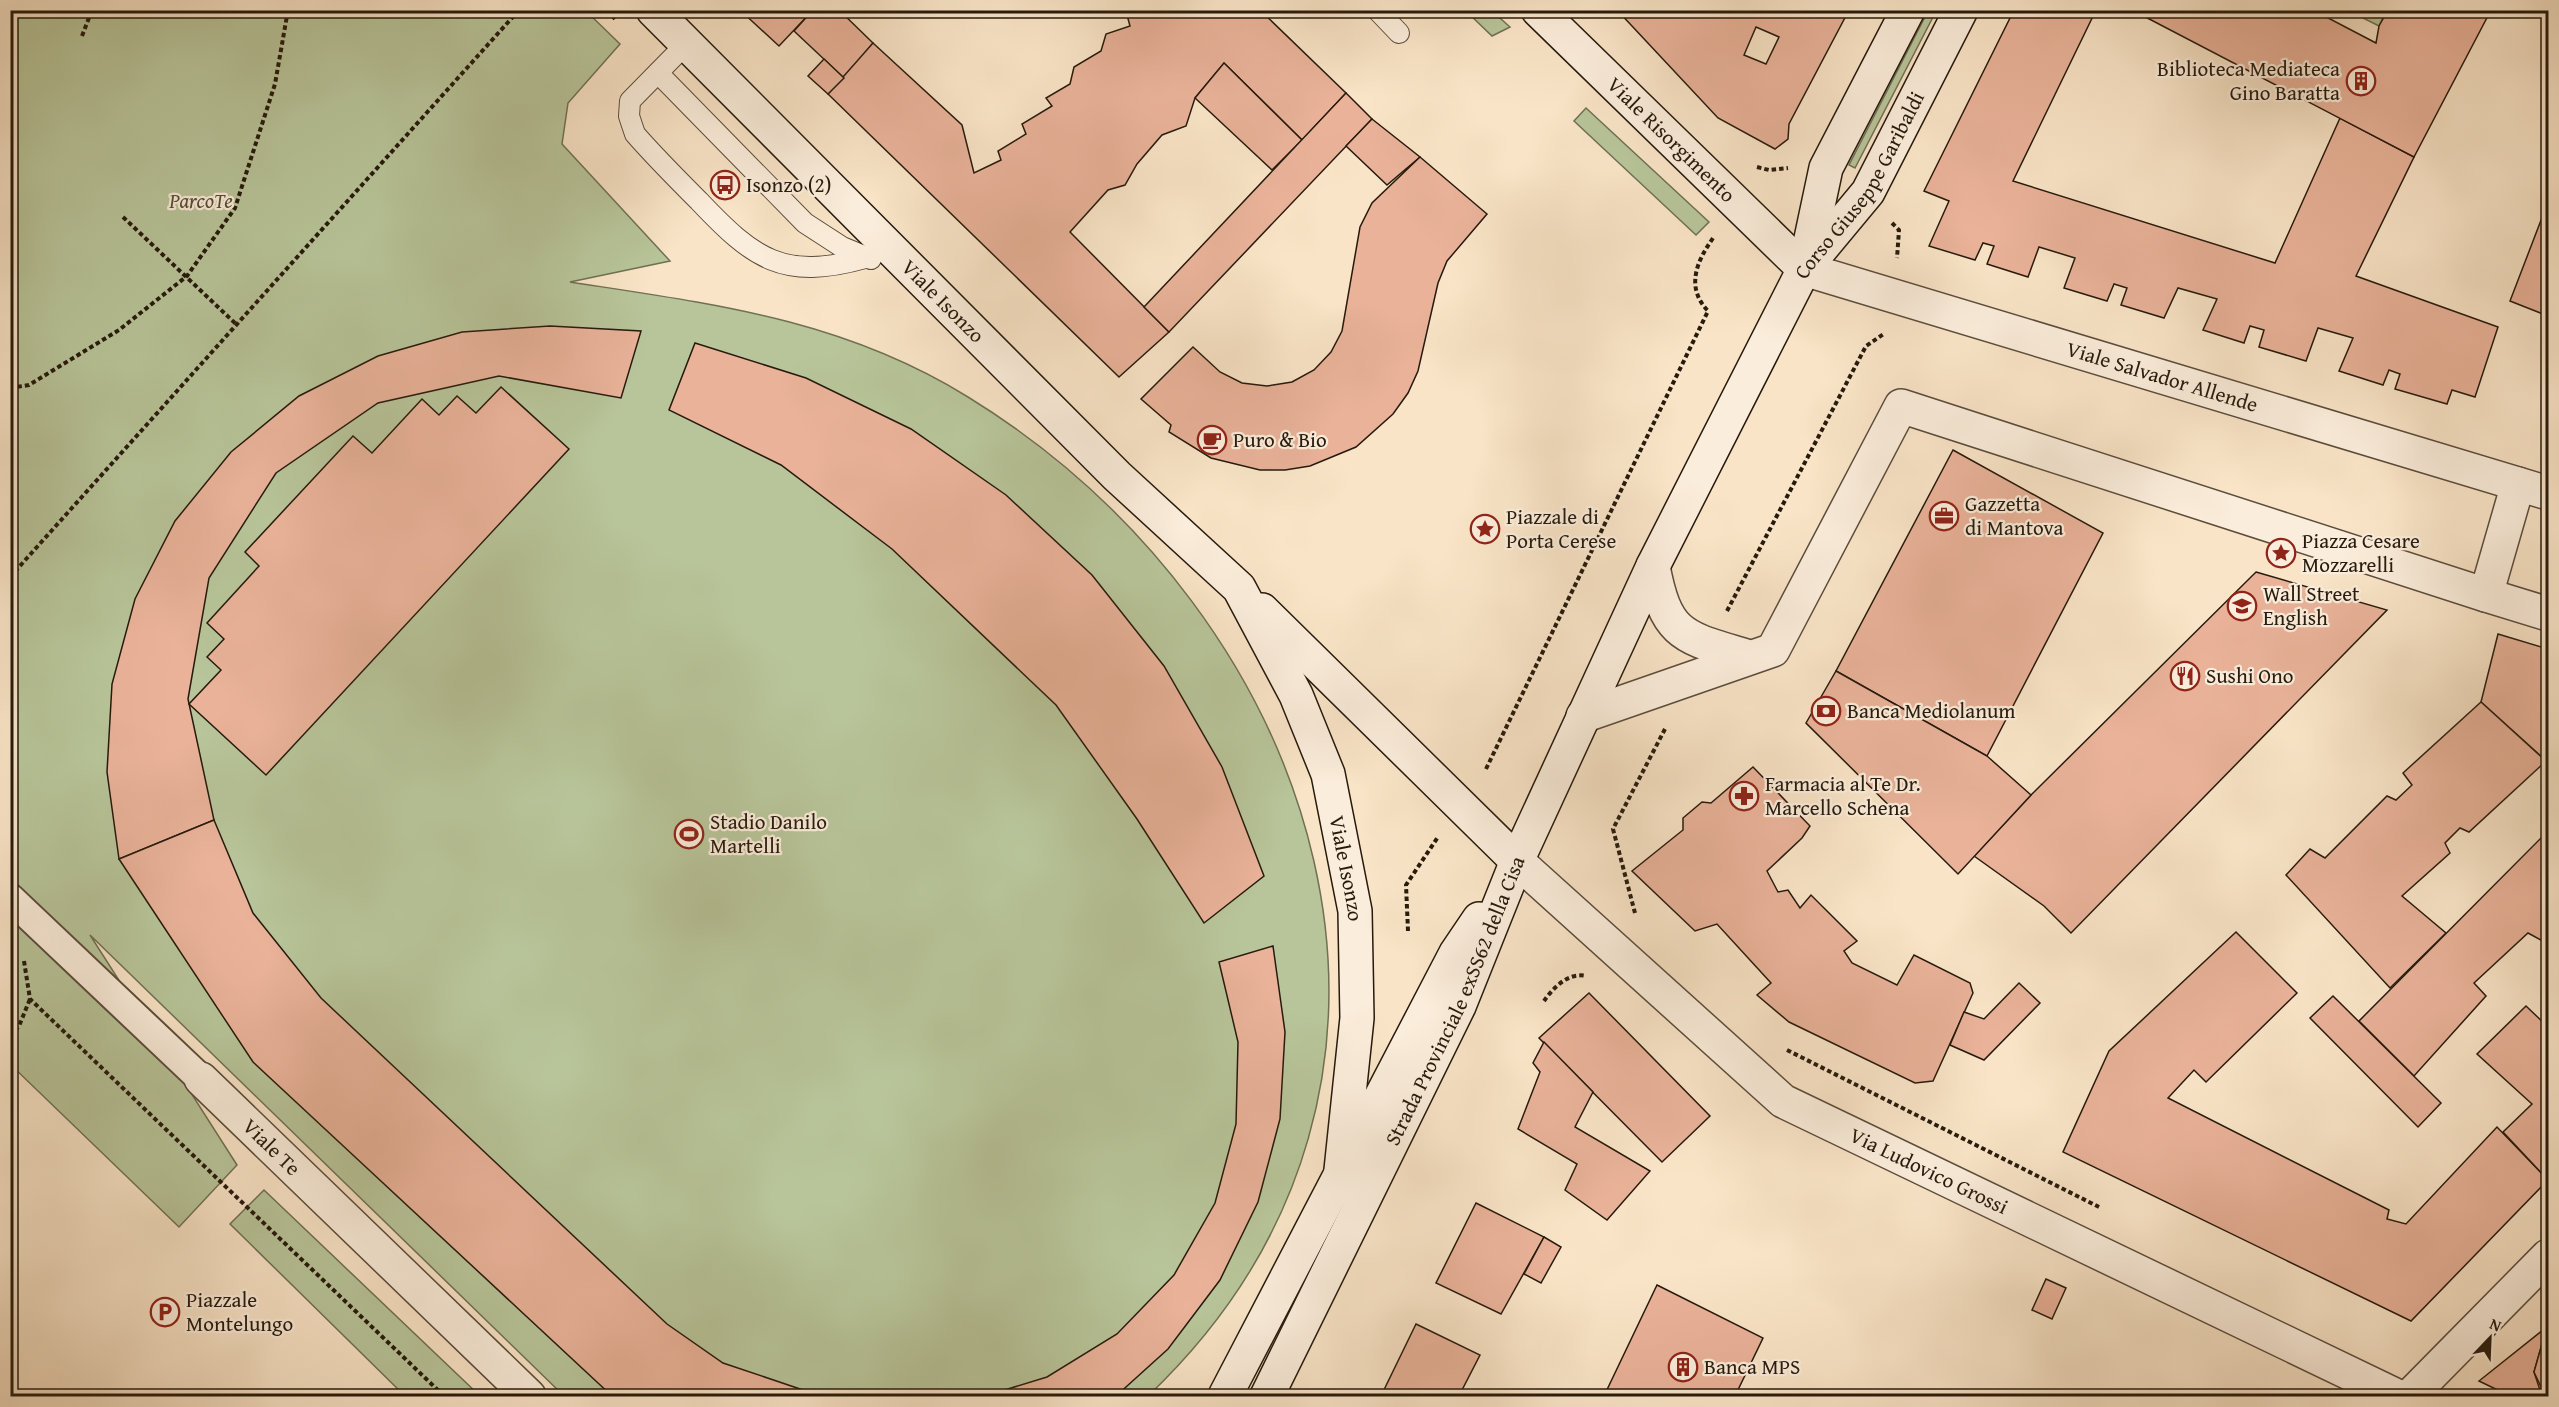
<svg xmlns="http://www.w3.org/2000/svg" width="2559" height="1407" viewBox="0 0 2559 1407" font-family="'Gentium Book Plus',serif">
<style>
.green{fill:#b8c59a;stroke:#6f7054;stroke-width:1.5}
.building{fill:#e9b299;stroke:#261a0d;stroke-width:1.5;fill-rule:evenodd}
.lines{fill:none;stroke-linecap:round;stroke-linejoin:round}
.service-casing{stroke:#5b4c3c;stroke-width:22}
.pedestrian-casing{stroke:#5b4c3c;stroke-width:32}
.minor-casing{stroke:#5b4c3c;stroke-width:36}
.secondary-casing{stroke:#261a0d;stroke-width:36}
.path{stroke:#261a0d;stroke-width:4;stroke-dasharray:4.5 3;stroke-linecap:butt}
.service{stroke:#fbeddb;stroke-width:20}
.pedestrian{stroke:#fbeddb;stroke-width:28}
.minor{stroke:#fbeddb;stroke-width:33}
.secondary{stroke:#fbeddb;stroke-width:33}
.labels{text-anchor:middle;stroke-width:4.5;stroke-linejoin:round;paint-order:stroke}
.poi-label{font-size:21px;fill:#261a0d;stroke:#fbeddb;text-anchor:start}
.street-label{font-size:21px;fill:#261a0d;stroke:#fbeddb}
.park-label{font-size:21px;font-style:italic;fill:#524d37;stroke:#fbeddb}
</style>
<rect width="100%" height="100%" fill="#f9e4c7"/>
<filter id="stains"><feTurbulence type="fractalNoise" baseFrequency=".00333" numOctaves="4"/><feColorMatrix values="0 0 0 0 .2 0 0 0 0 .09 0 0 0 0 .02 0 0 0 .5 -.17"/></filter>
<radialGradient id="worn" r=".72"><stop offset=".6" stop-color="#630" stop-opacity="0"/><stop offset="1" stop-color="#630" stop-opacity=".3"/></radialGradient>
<g class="green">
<path d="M10,11H586L620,44L568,103L562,144L670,261L570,282C713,304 842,319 968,397C1321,614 1477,1083 1148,1396H564L90,935L237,1165L179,1227L11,1065Z"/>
<path d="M1466,11H1492L1510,27L1492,36Z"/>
<path d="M2349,11H2386L2379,26Z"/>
<path d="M1927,13L1933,17L1855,168L1849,165Z"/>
<path d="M1586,108L1709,222L1696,235L1574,121Z"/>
<path d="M264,1190L480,1396H405L230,1224Z"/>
</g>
<g class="building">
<path d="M740,10H813L779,46Z"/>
<path d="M813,10H839L873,43L844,78L794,31Z"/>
<path d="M1135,10H1260L1346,93L1302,140L1224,63L1195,98L1186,126L1162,135L1137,164L1125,185L1108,190L1070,232L1169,332L1119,377L828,94L873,43L962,125L974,173L1001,160L998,151L1026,134L1022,124L1052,106L1046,98L1070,84L1074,67L1101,51L1106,34L1130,26L1127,15Z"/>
<path d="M1617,10H1706L1722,17L1725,10H1849L1789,124L1788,139L1775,149L1718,118ZM1756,27L1779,37L1766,64L1744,55Z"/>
<path d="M1706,10H1725L1722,17Z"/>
<path d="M2014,10H2096L2013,181L2275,263L2340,118L2414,157L2356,276L2498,327L2475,397L2452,390L2447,404L2395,389L2400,374L2389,370L2383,385L2339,371L2353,338L2318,328L2306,361L2259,347L2264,330L2250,326L2244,343L2203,330L2217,299L2178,288L2164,318L2121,305L2127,288L2114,284L2107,301L2064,288L2075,258L2039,247L2028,277L1987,264L1994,246L1983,243L1975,260L1929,246L1949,201L1924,191Z"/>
<path d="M2132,10H2313L2376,43L2379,26L2388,10H2491L2414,157Z"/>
<path d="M824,59L844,78L828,94L808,76Z"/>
<path d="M1224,63L1302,140L1272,170L1195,98Z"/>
<path d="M1346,93L1372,119L1169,332L1144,307Z"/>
<path d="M1372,119L1420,157L1387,185L1346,146Z"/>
<path d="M1420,157L1487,214L1447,261L1438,283L1418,371L1408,393L1393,414L1356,447L1310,466L1285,470H1260L1211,458L1169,432L1171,425L1141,399L1193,347L1220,372L1242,383L1267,386L1292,382L1314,370L1331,352L1342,331L1360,227L1372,203Z"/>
<path d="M2548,202V316L2510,301Z"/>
<path d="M550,326L641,331L621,398L499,376L378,403L276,473L209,578L188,699L214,820L119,859L107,772L112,684L135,599L175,521L231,452L299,396L378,356L462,332Z"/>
<path d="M695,343L806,378L911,429L1006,495L1092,575L1164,666L1222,767L1264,876L1204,923L1137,819L1056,705L892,549L781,465L669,410Z"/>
<path d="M501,387L569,449L266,775L189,704L221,670L207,657L224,639L207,623L259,566L245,552L353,436L372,453L422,399L439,415L457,396L476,413Z"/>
<path d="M1953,450L2103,533L1987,756L1836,671Z"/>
<path d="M2256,572L2387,610L2071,933L2044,906L1974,856L2031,795Z"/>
<path d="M2498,634L2548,649L2546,761L2481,702Z"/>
<path d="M1836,671L1987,756L2031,795L1958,874L1806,723Z"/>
<path d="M2481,702L2546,761L2469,832L2460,828L2445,843L2450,853L2402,896L2446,933L2390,988L2286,875L2310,849L2325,858L2387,796L2396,800L2412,785L2403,773Z"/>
<path d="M1753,767L1810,826L1802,838L1767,871L1778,892L1788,890L1800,908L1811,895L1857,941L1844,951L1852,963L1897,985L1914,955L1970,983L1973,993L1933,1081L1915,1083L1789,1022L1757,995L1771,983L1717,924L1695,931L1632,871L1683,830V818L1702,802L1711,803Z"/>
<path d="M214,820L253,913L321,998L667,1324L723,1363L806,1391L804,1396H612L253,1062L119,859Z"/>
<path d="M2548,831V944L2528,933L2474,983L2486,996L2414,1076L2359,1021Z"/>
<path d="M2236,932L2297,993L2206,1082L2194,1070L2168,1098L2389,1210L2387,1219L2406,1224L2497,1127L2548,1180L2411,1321L2063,1152L2109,1051Z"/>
<path d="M1273,946L1285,1032L1280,1119L1258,1202L1220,1280L1168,1349L1116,1396H985L1047,1377L1117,1334L1174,1275L1215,1203L1236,1124L1238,1042L1219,962Z"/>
<path d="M2019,983L2040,1003L1984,1060L1950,1045L1964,1012L1984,1019Z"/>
<path d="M1589,993L1710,1116L1662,1162L1539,1038Z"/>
<path d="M2333,996L2441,1103L2418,1127L2310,1018Z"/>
<path d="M2526,1006L2548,1027V1180L2503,1132L2532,1104L2477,1054Z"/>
<path d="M1544,1042L1593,1092L1575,1127L1650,1171L1607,1220L1565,1190L1577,1164L1518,1129L1540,1072L1533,1063Z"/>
<path d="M1476,1203L1544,1237L1501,1314L1436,1283Z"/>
<path d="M1544,1237L1561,1247L1541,1283L1524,1274Z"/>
<path d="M2046,1279L2066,1288L2052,1319L2032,1310Z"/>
<path d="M1657,1285L1763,1338L1735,1396H1604Z"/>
<path d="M1416,1324L1480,1355L1460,1394L1464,1396H1381Z"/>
<path d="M2548,1326V1338L2542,1344L2534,1372L2542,1396H2510L2479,1381Z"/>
<path d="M2548,1338V1392L2542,1389L2534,1372L2542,1344Z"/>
<path d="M806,1391L834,1396H804Z"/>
</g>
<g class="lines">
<g class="service-casing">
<g id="service">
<path d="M1377,10L1399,33"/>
<path d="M686,44L630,101L629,116L635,134C655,157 677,179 699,201C754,259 783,281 865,258"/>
<path d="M658,73L805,223L842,247L871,259"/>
</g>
</g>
<g class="pedestrian-casing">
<path id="pedestrian" d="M10,898L201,1079"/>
</g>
<g class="minor-casing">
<g id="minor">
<path id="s1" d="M1804,269L2548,493"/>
<path d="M1653,566C1666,638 1685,637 1749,657"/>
<path d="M2486,595L2548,614"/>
<path d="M1583,716L1773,650L1901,406L2486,595L2518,484"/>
<path id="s2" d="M1517,861L1783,1101L2397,1396"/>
<path id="s3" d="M201,1079L529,1396"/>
<path d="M2410,1396L2548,1256"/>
</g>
</g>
<g class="secondary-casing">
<g id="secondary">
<path id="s4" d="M653,10L1117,476L1239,588L1296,695L1328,774L1355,911L1357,1018L1341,1170"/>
<path id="s5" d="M1538,10L1804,269"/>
<path d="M1805,267L1826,168L1908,10"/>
<path d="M1262,610L1517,861"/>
<path d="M1225,1396L1456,953L1479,919"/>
<path id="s6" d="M1267,1396L1459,1006L1517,861L1653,566L1804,269L1868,192L1961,10"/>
</g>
</g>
<g class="path">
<path d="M607,10L615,19"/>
<path d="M82,36L92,10"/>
<path d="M1757,167L1769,170L1788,168"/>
<path d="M123,217L237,325"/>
<path d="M1892,223L1899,230L1897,258"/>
<path d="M10,388L29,385L119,330L187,276L235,208L275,84L288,10"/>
<path d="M10,577L519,10"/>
<path d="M1727,611L1866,346L1885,333"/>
<path d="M1486,769L1708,311C1685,287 1697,261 1713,238"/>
<path d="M1635,913L1613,829L1665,729"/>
<path d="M1408,931L1406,885L1438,837"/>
<path d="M24,961L30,999L444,1396"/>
<path d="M1544,1001C1553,988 1568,972 1586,976"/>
<path d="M10,1036L19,1026L30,999"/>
<path d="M1787,1050L2099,1207"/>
<path d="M2468,1392L2478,1396"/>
</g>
<use href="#service" class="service"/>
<use href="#pedestrian" class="pedestrian"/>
<use href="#minor" class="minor"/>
<use href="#secondary" class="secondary"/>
</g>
<defs>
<g id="building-ring" transform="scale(1.5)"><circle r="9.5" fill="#fbeddb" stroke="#8f2418" stroke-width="1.5"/><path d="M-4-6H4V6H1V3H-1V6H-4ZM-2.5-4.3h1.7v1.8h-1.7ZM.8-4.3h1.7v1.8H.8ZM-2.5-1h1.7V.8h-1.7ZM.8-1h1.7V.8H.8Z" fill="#8f2418"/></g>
<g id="bus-ring" transform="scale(1.5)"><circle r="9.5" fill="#fbeddb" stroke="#8f2418" stroke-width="1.5"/><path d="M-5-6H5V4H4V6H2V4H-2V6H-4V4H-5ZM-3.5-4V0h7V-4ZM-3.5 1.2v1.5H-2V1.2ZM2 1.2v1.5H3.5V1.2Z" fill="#8f2418"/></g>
<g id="cafe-ring" transform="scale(1.5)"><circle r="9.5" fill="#fbeddb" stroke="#8f2418" stroke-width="1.5"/><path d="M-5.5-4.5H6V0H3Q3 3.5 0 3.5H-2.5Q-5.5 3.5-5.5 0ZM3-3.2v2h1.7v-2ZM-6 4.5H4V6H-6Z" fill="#8f2418"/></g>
<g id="office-ring" transform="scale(1.5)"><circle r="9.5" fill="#fbeddb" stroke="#8f2418" stroke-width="1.5"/><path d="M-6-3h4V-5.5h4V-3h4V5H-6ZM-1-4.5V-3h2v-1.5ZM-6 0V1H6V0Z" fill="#8f2418"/></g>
<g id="sight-ring" transform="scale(1.5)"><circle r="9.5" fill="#fbeddb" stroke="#8f2418" stroke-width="1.5"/><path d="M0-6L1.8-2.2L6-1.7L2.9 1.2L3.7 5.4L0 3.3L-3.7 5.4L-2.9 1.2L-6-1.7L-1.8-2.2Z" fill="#8f2418"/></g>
<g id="school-ring" transform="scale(1.5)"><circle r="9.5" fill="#fbeddb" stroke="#8f2418" stroke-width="1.5"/><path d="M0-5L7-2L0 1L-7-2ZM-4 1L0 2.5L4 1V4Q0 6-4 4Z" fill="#8f2418"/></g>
<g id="restaurant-ring" transform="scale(1.5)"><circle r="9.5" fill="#fbeddb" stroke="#8f2418" stroke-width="1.5"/><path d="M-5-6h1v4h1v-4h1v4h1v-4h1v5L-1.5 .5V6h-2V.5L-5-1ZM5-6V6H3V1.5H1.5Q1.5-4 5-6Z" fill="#8f2418"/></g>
<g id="bank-ring" transform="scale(1.5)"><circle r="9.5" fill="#fbeddb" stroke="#8f2418" stroke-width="1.5"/><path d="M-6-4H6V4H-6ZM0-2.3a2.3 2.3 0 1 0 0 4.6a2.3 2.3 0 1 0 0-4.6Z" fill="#8f2418"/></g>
<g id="pharmacy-ring" transform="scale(1.5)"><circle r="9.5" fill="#fbeddb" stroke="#8f2418" stroke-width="1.5"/><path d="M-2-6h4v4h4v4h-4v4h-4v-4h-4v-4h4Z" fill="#8f2418"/></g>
<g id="stadium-ring" transform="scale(1.5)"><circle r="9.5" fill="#fbeddb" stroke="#8f2418" stroke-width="1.5"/><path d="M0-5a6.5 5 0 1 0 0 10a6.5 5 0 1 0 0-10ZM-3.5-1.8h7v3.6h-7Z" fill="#8f2418"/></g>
<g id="parking-ring" transform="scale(1.5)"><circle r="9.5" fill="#fbeddb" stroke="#8f2418" stroke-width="1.5"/><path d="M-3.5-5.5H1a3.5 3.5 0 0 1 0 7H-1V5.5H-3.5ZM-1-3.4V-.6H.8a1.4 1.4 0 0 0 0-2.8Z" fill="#8f2418"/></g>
</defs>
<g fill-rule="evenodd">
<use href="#building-ring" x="2361" y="81"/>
<use href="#bus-ring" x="725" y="185"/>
<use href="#cafe-ring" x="1212" y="440"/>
<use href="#office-ring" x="1944" y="516"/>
<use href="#sight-ring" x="1485" y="529"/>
<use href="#sight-ring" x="2281" y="553"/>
<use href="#school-ring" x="2242" y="606"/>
<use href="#restaurant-ring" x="2185" y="676"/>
<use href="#bank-ring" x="1826" y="711"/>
<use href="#pharmacy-ring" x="1744" y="796"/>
<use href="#stadium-ring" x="689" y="834"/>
<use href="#parking-ring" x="165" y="1312"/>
<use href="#building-ring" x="1683" y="1367"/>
</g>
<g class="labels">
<g class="poi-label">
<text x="2340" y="76" text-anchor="end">Biblioteca Mediateca<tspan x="2340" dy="24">Gino Baratta</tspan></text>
<text x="746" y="192">Isonzo (2)</text>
<text x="1233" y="447">Puro &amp; Bio</text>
<text x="1965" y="511">Gazzetta<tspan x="1965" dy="24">di Mantova</tspan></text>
<text x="1506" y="524">Piazzale di<tspan x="1506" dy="24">Porta Cerese</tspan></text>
<text x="2302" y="548">Piazza Cesare<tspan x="2302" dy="24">Mozzarelli</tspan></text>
<text x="2263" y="601">Wall Street<tspan x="2263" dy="24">English</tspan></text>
<text x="2206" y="683">Sushi Ono</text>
<text x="1847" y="718">Banca Mediolanum</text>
<text x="1765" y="791">Farmacia al Te Dr.<tspan x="1765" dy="24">Marcello Schena</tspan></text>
<text x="710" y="829">Stadio Danilo<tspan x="710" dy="24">Martelli</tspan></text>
<text x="186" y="1307">Piazzale<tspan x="186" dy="24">Montelungo</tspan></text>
<text x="1704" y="1374">Banca MPS</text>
</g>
<g class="street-label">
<text dy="7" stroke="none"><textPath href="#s5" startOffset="186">Viale Risorgimento</textPath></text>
<text dy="7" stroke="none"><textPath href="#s6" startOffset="1350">Corso Giuseppe Garibaldi</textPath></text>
<text dy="7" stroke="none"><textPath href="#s4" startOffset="411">Viale Isonzo</textPath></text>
<text dy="7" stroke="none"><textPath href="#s1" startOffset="374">Viale Salvador Allende</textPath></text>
<text dy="7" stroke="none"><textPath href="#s4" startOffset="1126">Viale Isonzo</textPath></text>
<text dy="7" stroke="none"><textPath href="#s6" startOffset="438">Strada Provinciale exSS62 della Cisa</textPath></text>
<text dy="7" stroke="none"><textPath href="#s3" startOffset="98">Viale Te</textPath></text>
<text dy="7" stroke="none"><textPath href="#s2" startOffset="520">Via Ludovico Grossi</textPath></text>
</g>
<g class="park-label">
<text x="201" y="208">ParcoTe</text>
</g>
</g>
<rect width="2559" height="1407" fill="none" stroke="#f9e4c7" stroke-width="36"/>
<rect x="12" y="12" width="2535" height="1383" fill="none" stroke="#261a0d" stroke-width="3"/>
<rect x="18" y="18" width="2523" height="1371" fill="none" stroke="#261a0d" stroke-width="1.5"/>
<g transform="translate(2490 1338) rotate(23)" stroke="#fbeddb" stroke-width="4.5" paint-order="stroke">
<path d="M0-4.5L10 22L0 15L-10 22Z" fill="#261a0d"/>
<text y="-9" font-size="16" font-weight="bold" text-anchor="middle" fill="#261a0d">N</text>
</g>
<rect width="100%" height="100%" filter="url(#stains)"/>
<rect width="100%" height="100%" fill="url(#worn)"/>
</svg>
